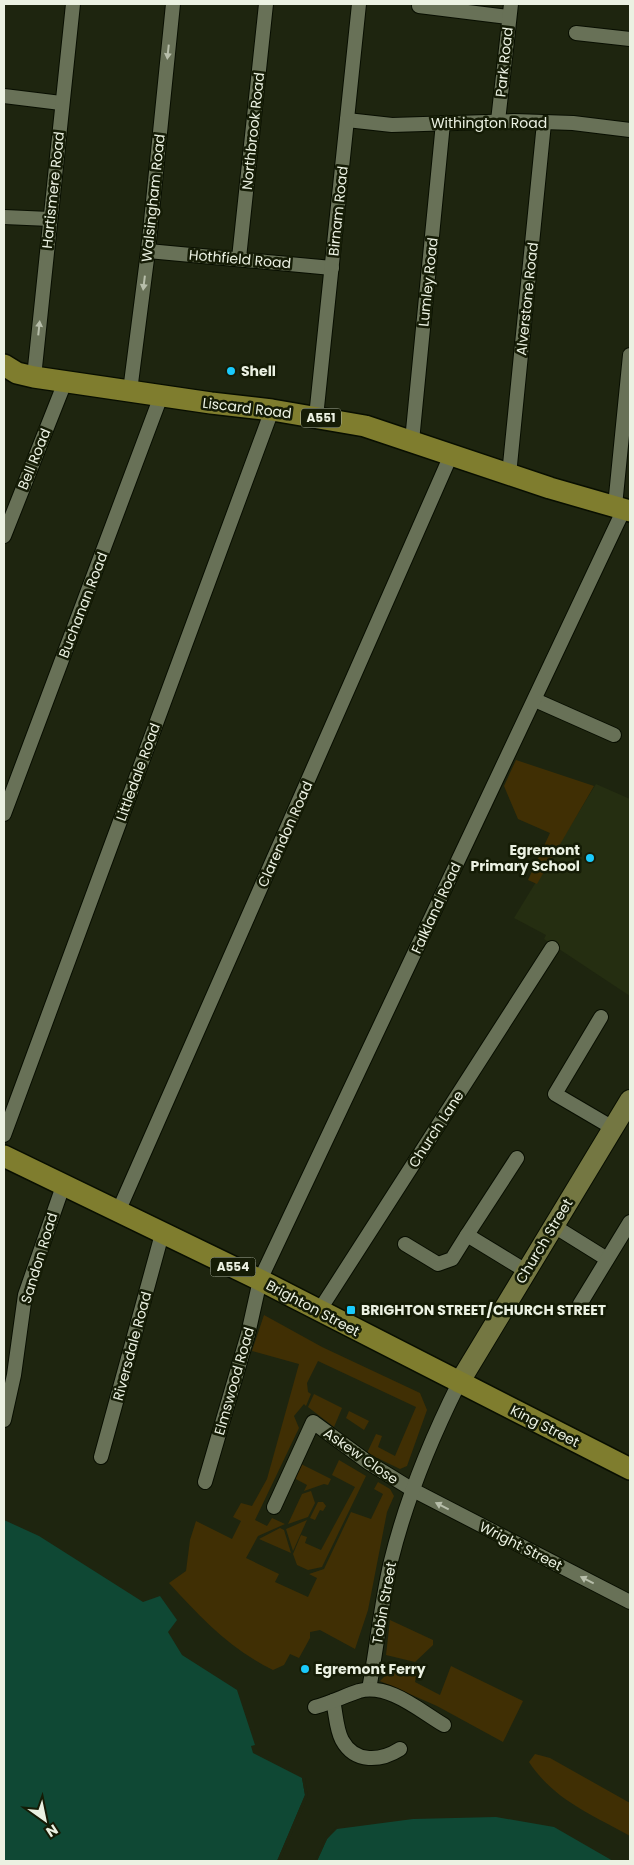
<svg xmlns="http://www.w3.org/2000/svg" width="634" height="1865" viewBox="0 0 634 1865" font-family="Poppins,sans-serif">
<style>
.built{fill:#252e11}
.green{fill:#402f04}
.water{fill:#0f4834}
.pier{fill:#1e250f}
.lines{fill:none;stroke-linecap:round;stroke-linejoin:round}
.street-casing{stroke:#080e00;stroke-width:16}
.secondary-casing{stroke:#080e00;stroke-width:22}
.primary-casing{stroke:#080e00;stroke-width:24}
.street{stroke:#687157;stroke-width:14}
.secondary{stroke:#747742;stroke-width:20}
.primary{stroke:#7f7d2e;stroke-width:21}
.oneway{fill:#b7beaa}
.poi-dot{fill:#1acafc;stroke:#151c06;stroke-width:2}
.labels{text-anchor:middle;stroke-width:5;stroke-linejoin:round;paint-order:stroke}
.shield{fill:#151c06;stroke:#abb1a0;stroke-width:1}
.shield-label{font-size:12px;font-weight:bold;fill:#ebf1e2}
.street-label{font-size:14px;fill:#ebf1e2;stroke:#151c06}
.poi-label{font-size:14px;font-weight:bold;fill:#ebf1e2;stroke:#151c06;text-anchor:start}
</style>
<rect width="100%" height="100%" fill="#1e250f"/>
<path class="built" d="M596,784L630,799V996L544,939L546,935L514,918Z"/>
<g class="green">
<path d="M516,760L594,786L537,884L528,880L550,833L518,819L504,786Z"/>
<path d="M264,1315L322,1347L420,1393L427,1410L407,1466L400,1469L367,1453L376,1434L382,1436L378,1447L395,1456L416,1407L318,1361L307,1383L308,1392L311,1394L306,1406L304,1404L294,1416L299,1428L255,1520L267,1526L272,1518L285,1524L258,1536L246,1558L279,1574L275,1582L308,1597L317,1578L309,1574L324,1569L351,1512L371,1519L383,1494L374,1489L378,1482L390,1489L394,1496L387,1512L368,1610L355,1649L320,1630L310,1632V1638L299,1658L290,1654L284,1665L273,1670C229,1648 202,1619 169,1583L186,1571L190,1540L196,1521L232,1539L241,1521L233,1517L241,1503L252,1506L267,1479L299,1364L252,1351Z"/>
<path d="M314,1394L342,1408L334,1427L308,1407Z"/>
<path d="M349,1411L369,1421L364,1430L346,1418Z"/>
<path d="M339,1460L366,1476L322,1567L308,1570L297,1565L293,1554L301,1535L307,1537L305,1543L321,1550L355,1487L332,1475Z"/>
<path d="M297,1462L331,1479L328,1485L324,1484L304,1491L307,1485L294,1478Z"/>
<path d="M311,1491L315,1503L308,1517L288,1524L302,1494Z"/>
<path d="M318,1502H323L326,1506L323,1511L320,1510L315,1520L310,1518Z"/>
<path d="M307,1520L293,1551L286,1529Z"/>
<path d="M280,1528L284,1530L291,1553L259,1539Z"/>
<path d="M390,1620L433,1640V1645L415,1662L386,1655Z"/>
<path d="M387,1664L417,1671L415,1682L440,1695L451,1666L523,1701L503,1742L437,1706L380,1681L388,1673Z"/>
<path d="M535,1754L550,1758L630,1803V1836C591,1814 554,1800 529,1762Z"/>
</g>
<g class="water">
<path d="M4,1520L39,1536L143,1602L160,1596L177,1620L168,1632L182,1655L237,1690L255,1745L251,1746L253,1753L302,1778L305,1795L277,1861H4Z"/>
<path d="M496,1817L554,1827L613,1861H317L327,1839L337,1829L413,1819Z"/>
</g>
<g class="pier">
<path d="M302,1778H305L308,1796L280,1861H277L305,1795Z"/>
<path d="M337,1826L327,1839L317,1861H315L325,1838Z"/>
</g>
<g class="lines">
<g class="street-casing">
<g id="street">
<path d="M419,6L508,17"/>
<path d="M576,33L630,39"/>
<path d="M4,96L61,103"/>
<path d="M347,120L392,125L514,121L573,123L630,130"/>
<path d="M498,121L511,4"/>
<path d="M4,217L50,219"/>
<path d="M148,251L332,268"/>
<path d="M239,258L266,4"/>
<path d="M34,377L73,4"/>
<path d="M130,391L148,251L173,4"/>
<path d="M316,417L359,4"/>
<path d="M412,441L443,123"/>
<path d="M509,475L544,123"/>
<path d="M615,506L630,355"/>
<path d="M4,536L65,382"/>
<path d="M535,700L614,735"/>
<path d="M4,814L161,396"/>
<path d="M601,1017L555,1094L613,1128"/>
<path d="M4,1135L272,410"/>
<path d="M118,1212L451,455"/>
<path d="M554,1226L607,1259"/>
<path d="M467,1235L517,1158"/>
<path d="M405,1244L438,1264L452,1259L467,1235L526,1271"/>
<path d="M580,1304L630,1222"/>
<path d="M319,1311L552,948"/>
<path d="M4,1420L14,1375L25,1295L63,1186"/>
<path d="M101,1457L162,1234"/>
<path d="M205,1482L248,1334L260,1280L624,509"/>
<path d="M274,1507L313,1422L369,1463L413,1490L630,1602"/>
<path d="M369,1689C377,1647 381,1603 391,1561C406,1500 431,1439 459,1383"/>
<path d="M333,1701C336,1713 336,1729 342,1740C355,1764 381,1761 400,1749"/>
<path d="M315,1707C330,1703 344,1696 359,1691C389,1683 420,1711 444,1725"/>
</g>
</g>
<g class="secondary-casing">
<path id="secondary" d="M459,1383L630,1100"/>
</g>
<g class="primary-casing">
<g id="primary">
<path d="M4,365L17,373L34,377L211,403L272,410L365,426L550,488L630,511"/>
<path d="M4,1156L260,1280L630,1469"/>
</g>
</g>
<use href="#street" class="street"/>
<use href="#secondary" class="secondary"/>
<use href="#primary" class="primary"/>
</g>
<defs><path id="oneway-solid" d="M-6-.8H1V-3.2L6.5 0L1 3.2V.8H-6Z" transform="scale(1.25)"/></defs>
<g class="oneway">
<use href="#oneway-solid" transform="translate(168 52) rotate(96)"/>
<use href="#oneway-solid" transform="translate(144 283) rotate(97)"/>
<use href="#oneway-solid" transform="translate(39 328) rotate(-84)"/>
<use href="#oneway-solid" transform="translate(442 1506) rotate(-153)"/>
<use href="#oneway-solid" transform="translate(587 1580) rotate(-153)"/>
</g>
<g class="poi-dot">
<circle cx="231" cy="371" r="5"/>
<circle cx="590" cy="858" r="5"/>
<rect x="346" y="1305" width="10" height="10" rx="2.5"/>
<circle cx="305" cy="1669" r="5"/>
</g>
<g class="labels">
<g class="shield">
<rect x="301" y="408.5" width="40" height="19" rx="4"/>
<rect x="210.5" y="1257.5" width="45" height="19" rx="4"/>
</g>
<g class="shield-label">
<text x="321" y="422">A551</text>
<text x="233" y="1271">A554</text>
</g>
<g class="street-label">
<text transform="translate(504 62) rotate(-84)" y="5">Park Road</text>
<text x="489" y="128">Withington Road</text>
<text transform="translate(253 131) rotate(-84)" y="5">Northbrook Road</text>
<text transform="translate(53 190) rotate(-84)" y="5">Hartismere Road</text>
<text transform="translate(153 198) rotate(-84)" y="5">Walsingham Road</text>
<text transform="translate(338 211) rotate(-84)" y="5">Birnam Road</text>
<text transform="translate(240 259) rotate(5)" y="5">Hothfield Road</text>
<text transform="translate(428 282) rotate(-84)" y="5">Lumley Road</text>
<text transform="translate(527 299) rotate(-84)" y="5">Alverstone Road</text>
<text transform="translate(247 408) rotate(7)" y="5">Liscard Road</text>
<text transform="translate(34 459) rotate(-68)" y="5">Bell Road</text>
<text transform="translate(83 605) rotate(-69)" y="5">Buchanan Road</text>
<text transform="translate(138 772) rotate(-70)" y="5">Littledale Road</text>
<text transform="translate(285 834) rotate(-66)" y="5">Clarendon Road</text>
<text transform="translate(436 908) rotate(-65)" y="5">Falkland Road</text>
<text transform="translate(436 1129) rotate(-57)" y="5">Church Lane</text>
<text transform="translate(544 1241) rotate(-59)" y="5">Church Street</text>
<text transform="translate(39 1258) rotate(-73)" y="5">Sandon Road</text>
<text transform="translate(313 1308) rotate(28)" y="5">Brighton Street</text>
<text transform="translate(132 1346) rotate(-75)" y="5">Riversdale Road</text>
<text transform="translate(234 1381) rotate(-74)" y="5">Elmswood Road</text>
<text transform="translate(545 1426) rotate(27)" y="5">King Street</text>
<text transform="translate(361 1456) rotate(35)" y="5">Askew Close</text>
<text transform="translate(521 1546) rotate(27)" y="5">Wright Street</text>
<text transform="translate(384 1603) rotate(-80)" y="5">Tobin Street</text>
</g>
<g class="poi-label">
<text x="241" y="376">Shell</text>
<text x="580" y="855" text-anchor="end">Egremont<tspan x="580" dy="16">Primary School</tspan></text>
<text x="361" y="1315">BRIGHTON STREET/CHURCH STREET</text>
<text x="315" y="1674">Egremont Ferry</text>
</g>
</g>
<rect width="634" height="1865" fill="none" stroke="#ebf1e2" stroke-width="10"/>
<g transform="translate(45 1820) rotate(147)" stroke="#151c06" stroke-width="4" paint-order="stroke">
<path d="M0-4L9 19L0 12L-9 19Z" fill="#ebf1e2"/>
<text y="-8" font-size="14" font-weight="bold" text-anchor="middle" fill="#ebf1e2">N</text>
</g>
</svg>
